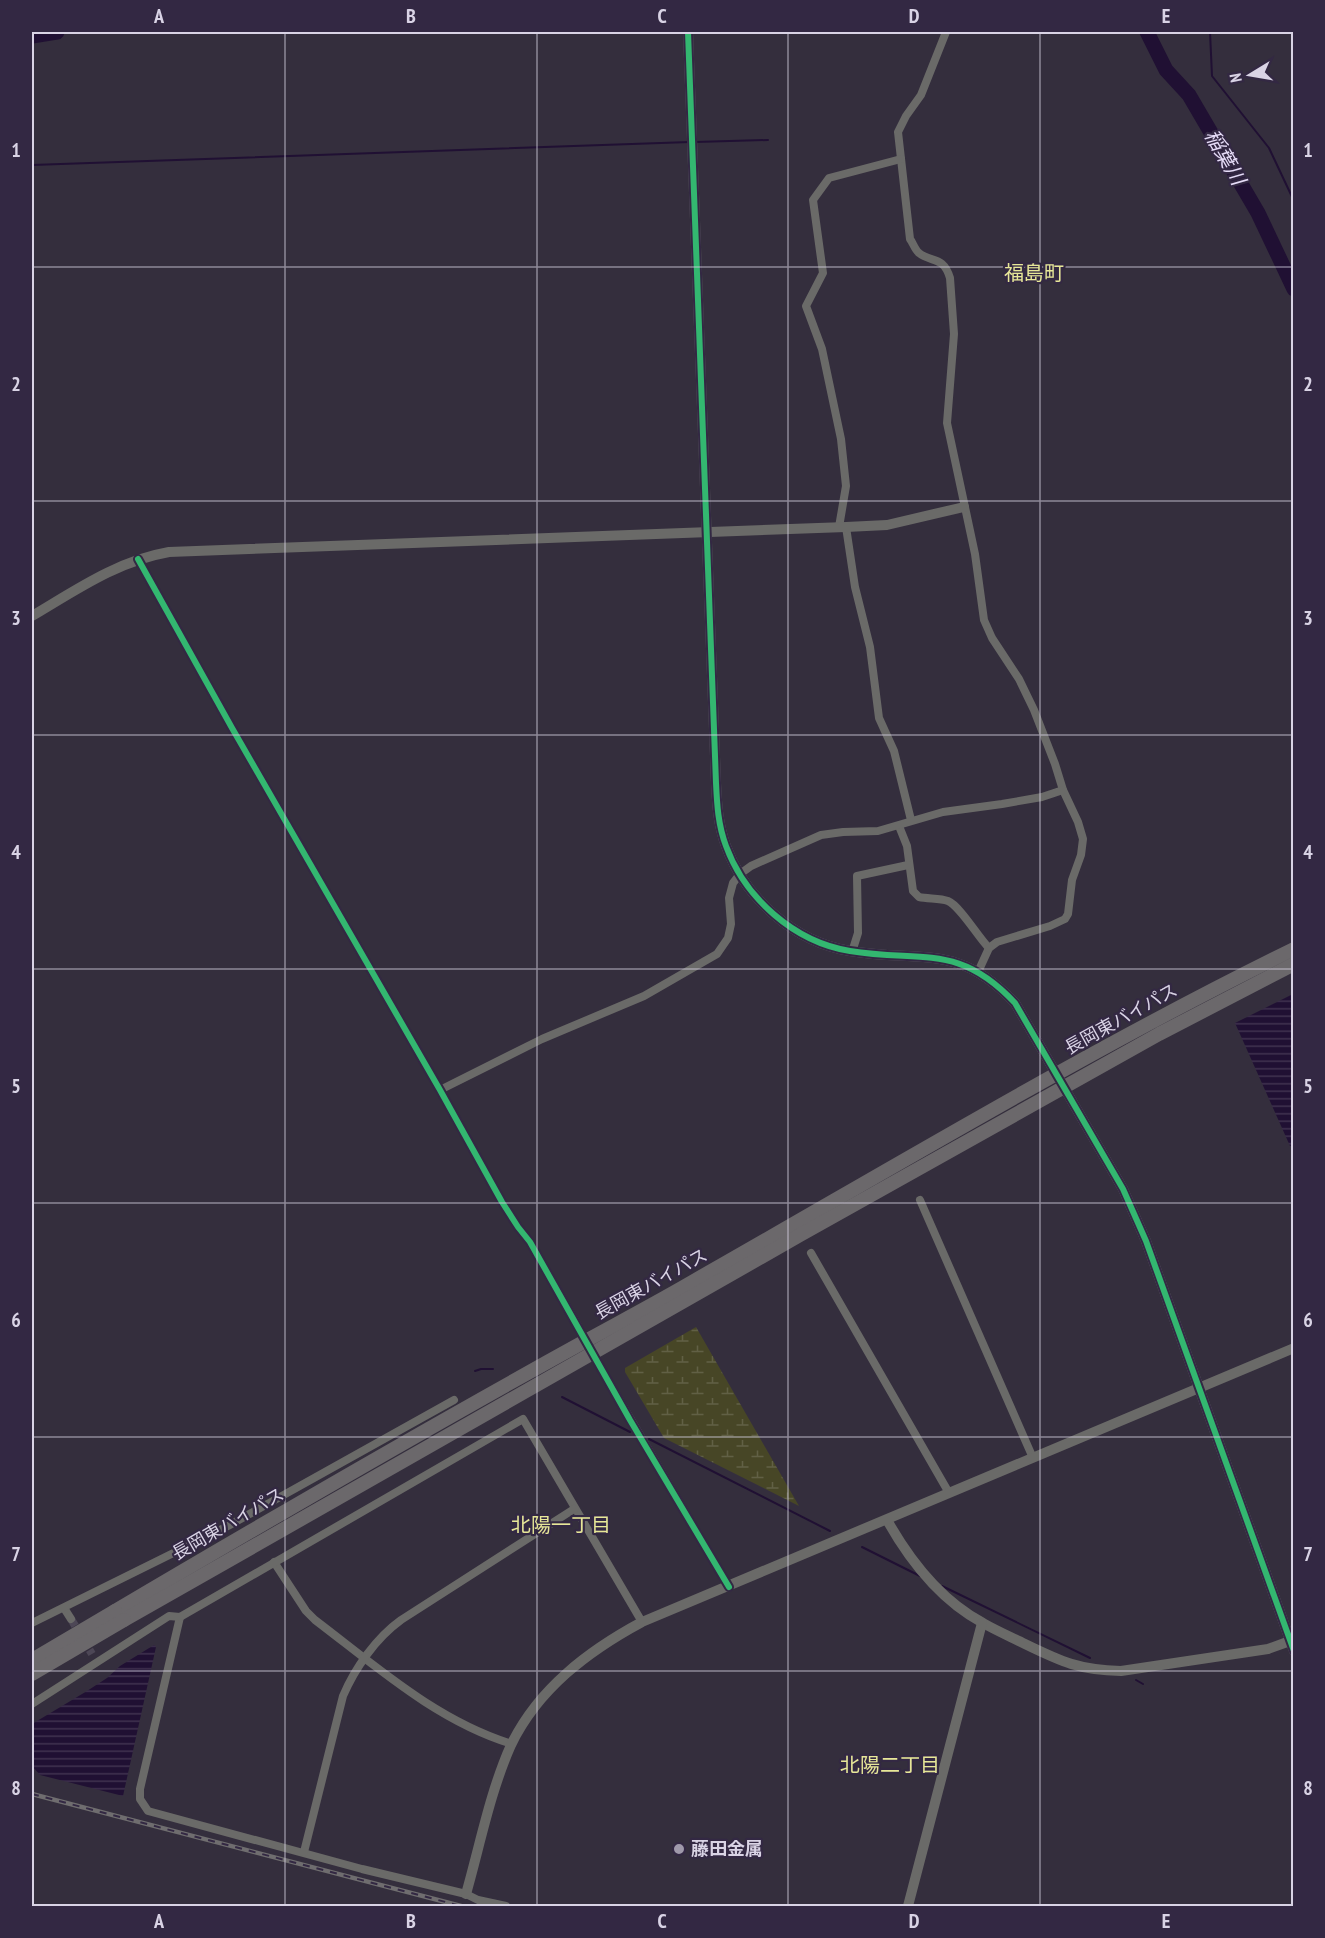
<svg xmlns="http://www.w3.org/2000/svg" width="1325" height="1938" viewBox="0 0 1325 1938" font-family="'PT Sans Narrow','Noto Sans JP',sans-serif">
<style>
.wetland{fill:url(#wetland-marsh)}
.water{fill:url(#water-rules)}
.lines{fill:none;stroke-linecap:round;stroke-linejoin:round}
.stream{stroke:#201033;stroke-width:2}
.river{stroke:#201033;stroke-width:15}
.minor-tunnel{stroke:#4d4756;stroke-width:8;stroke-dasharray:8 4;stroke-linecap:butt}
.minor{stroke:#6a6a68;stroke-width:8}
.tertiary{stroke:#6a6a68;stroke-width:10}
.trunk{stroke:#6b686b;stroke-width:14}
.rail-casing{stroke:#6f6d6f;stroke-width:4.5}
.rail{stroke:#332843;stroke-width:2;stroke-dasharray:7;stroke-linecap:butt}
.trunk-bridge{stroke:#6b686b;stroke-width:14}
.cycleway-casing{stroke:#332843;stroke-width:10}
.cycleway{stroke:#33b770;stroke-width:6}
.grid{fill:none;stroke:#d9d3e5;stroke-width:1.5;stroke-opacity:0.55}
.poi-dot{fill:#9f99aa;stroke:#332843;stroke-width:2}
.labels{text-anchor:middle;stroke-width:4.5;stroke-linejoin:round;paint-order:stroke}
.street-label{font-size:18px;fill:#d9d3e5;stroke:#332843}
.poi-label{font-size:18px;font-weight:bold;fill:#d9d3e5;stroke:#332843;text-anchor:start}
.water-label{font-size:20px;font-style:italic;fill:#e6dcf8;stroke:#332843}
.neighbourhood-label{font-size:20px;fill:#e7e798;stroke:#332843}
.neatline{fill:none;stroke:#d9d3e5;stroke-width:2}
.grid-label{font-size:20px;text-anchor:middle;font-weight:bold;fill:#d9d3e5}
</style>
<defs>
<pattern id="wetland-marsh" width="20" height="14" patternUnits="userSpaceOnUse" patternTransform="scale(1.5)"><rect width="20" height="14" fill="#474626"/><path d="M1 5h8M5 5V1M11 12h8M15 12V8" fill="none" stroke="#616045"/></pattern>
<pattern id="water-rules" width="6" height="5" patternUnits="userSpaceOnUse" patternTransform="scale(1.5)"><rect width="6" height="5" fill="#201033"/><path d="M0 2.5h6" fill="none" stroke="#403250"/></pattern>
</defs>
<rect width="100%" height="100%" fill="#342e3d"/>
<path class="wetland" d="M696,1327L799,1506L664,1438L625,1372V1368Z"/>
<g class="water">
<path d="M1293,994L1294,1145L1290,1146L1235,1023Z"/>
<path d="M154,1645L156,1647L123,1796L40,1775L32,1766V1724L87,1691L107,1678L120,1666Z"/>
</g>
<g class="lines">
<g class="stream">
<path d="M1210,32L1212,76L1269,148L1294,201"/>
<path d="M695,142L768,140"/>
<path d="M32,165L690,142"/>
<path d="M475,1371L481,1369H493"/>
<path d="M562,1397L630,1432"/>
<path d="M649,1439L830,1531"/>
<path d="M862,1547L920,1576"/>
<path d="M942,1586L1090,1658"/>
<path d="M1136,1680L1143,1684"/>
</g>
<g class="river">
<path d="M1147,32L1166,70L1189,95L1258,213L1294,289"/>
<path d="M32,36L57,32"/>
</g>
<path class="minor-tunnel" d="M71,1619L92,1654"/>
<g class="minor">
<path d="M946,32L921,95L906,116L898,132L910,239C913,243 915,250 919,253C931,263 943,255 950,278L954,334L947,423L975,554L984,620L992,638L1019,679L1034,710L1055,764L1063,790L1078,822L1083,839L1081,855L1072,880L1068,914L1065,919L1050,926L997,942L989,948L978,972"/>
<path d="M839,527L846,486L841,439L822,349L806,306L823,273L813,200L829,178L901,159"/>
<path d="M846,527L855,587L870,647L879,718L894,751L911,820"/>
<path d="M138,559L232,728L440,1090L502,1202L518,1227L530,1242L578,1326"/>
<path d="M899,826L907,846L913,891L919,897C928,899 940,898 948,901C960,906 978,937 989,948"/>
<path d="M852,952L858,933L857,876L908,865"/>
<path d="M440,1090L542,1039L644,996L717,954L728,938L731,924L729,898L733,883L740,874L751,866L821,835L843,832L878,831L943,812L1002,804L1042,797L1063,790"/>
<path d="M920,1200L1033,1458"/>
<path d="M811,1253L949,1493"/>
<path d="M596,1360L729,1587"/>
<path d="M274,1562L306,1611L315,1620C377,1667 437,1721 512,1744"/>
<path d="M64,1608L71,1619"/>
<path d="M180,1617L140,1789V1799L148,1811L362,1869L466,1894L478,1900L506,1906"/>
<path d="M32,1623L228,1526L454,1400"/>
<path d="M32,1704L169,1616L180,1617L523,1419L642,1622"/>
<path d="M304,1852L343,1696C355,1668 376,1638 401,1620L574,1509"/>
</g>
<g class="tertiary">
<path d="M688,32L716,783C717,804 718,825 726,846C745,898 794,942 850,951C921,963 958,942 1015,1003L1123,1189L1146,1241L1294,1651"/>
<path d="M32,616C76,590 117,561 169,552L846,527L887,525L964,507"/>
<path d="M887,1520C910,1561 940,1600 983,1623C997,1631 1011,1637 1025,1644C1062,1662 1079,1670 1121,1671L1268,1649L1290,1641"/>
<path d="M466,1894C480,1845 490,1792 511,1745C538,1689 588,1651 642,1622L1294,1348"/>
<path d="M908,1906L982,1623"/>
</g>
<g class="trunk">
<path d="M115,1611C269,1520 424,1430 580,1344C620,1322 660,1301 699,1278C896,1166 1090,1049 1294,949"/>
<path d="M124,1620L800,1235L1159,1034L1294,964"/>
</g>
<g class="rail-casing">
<path id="rail" d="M32,1794L461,1906"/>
</g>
<use href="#rail" class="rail"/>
<g class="trunk-bridge">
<path d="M32,1660L115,1611"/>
<path d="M32,1674L124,1620"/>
</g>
<g class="cycleway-casing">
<g id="cycleway">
<path d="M688,32L716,783C717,804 718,825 726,846C745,898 794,942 850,951C921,963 958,942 1015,1003L1123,1189L1146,1241L1294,1651"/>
<path d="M138,559L232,728L440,1090L502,1202L518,1227L530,1242L630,1420L729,1587"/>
</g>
</g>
<use href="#cycleway" class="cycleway"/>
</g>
<path class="grid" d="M285,32V1906M537,32V1906M788,32V1906M1040,32V1906M32,267H1294M32,501H1294M32,735H1294M32,969H1294M32,1203H1294M32,1437H1294M32,1671H1294"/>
<circle class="poi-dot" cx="679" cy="1849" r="6"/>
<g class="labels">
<g class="street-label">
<text transform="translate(1121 1019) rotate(-29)" y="6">長岡東バイパス</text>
<text transform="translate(651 1284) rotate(-29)" y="6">長岡東バイパス</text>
<text transform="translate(228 1524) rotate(-30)" y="6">長岡東バイパス</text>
</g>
<g class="poi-label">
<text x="691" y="1855">藤田金属</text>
</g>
<g class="water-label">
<text transform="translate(1225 157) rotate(60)" y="7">稲葉川</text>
</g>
<g class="neighbourhood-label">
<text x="1034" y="280">福島町</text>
<text x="561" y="1532">北陽一丁目</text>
<text x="890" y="1772">北陽二丁目</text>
</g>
</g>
<rect width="1325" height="1938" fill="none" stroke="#332843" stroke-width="66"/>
<g transform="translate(1250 75) rotate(259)" stroke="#332843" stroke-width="4.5" paint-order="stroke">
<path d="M0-4.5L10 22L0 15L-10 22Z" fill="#d9d3e5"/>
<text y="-9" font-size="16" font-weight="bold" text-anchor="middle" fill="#d9d3e5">N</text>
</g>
<rect x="33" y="33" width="1259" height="1872" class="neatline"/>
<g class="grid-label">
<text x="159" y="23">A</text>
<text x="411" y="23">B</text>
<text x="662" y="23">C</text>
<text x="914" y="23">D</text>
<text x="1166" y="23">E</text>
<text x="16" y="157">1</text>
<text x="1308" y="157">1</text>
<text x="16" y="391">2</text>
<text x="1308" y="391">2</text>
<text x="16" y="625">3</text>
<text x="1308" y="625">3</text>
<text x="16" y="859">4</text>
<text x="1308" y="859">4</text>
<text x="16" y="1093">5</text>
<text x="1308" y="1093">5</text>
<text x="16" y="1327">6</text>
<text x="1308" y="1327">6</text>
<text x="16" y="1561">7</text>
<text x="1308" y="1561">7</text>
<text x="16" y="1795">8</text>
<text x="1308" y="1795">8</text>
<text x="159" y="1928">A</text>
<text x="411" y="1928">B</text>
<text x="662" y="1928">C</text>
<text x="914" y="1928">D</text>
<text x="1166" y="1928">E</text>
</g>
</svg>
